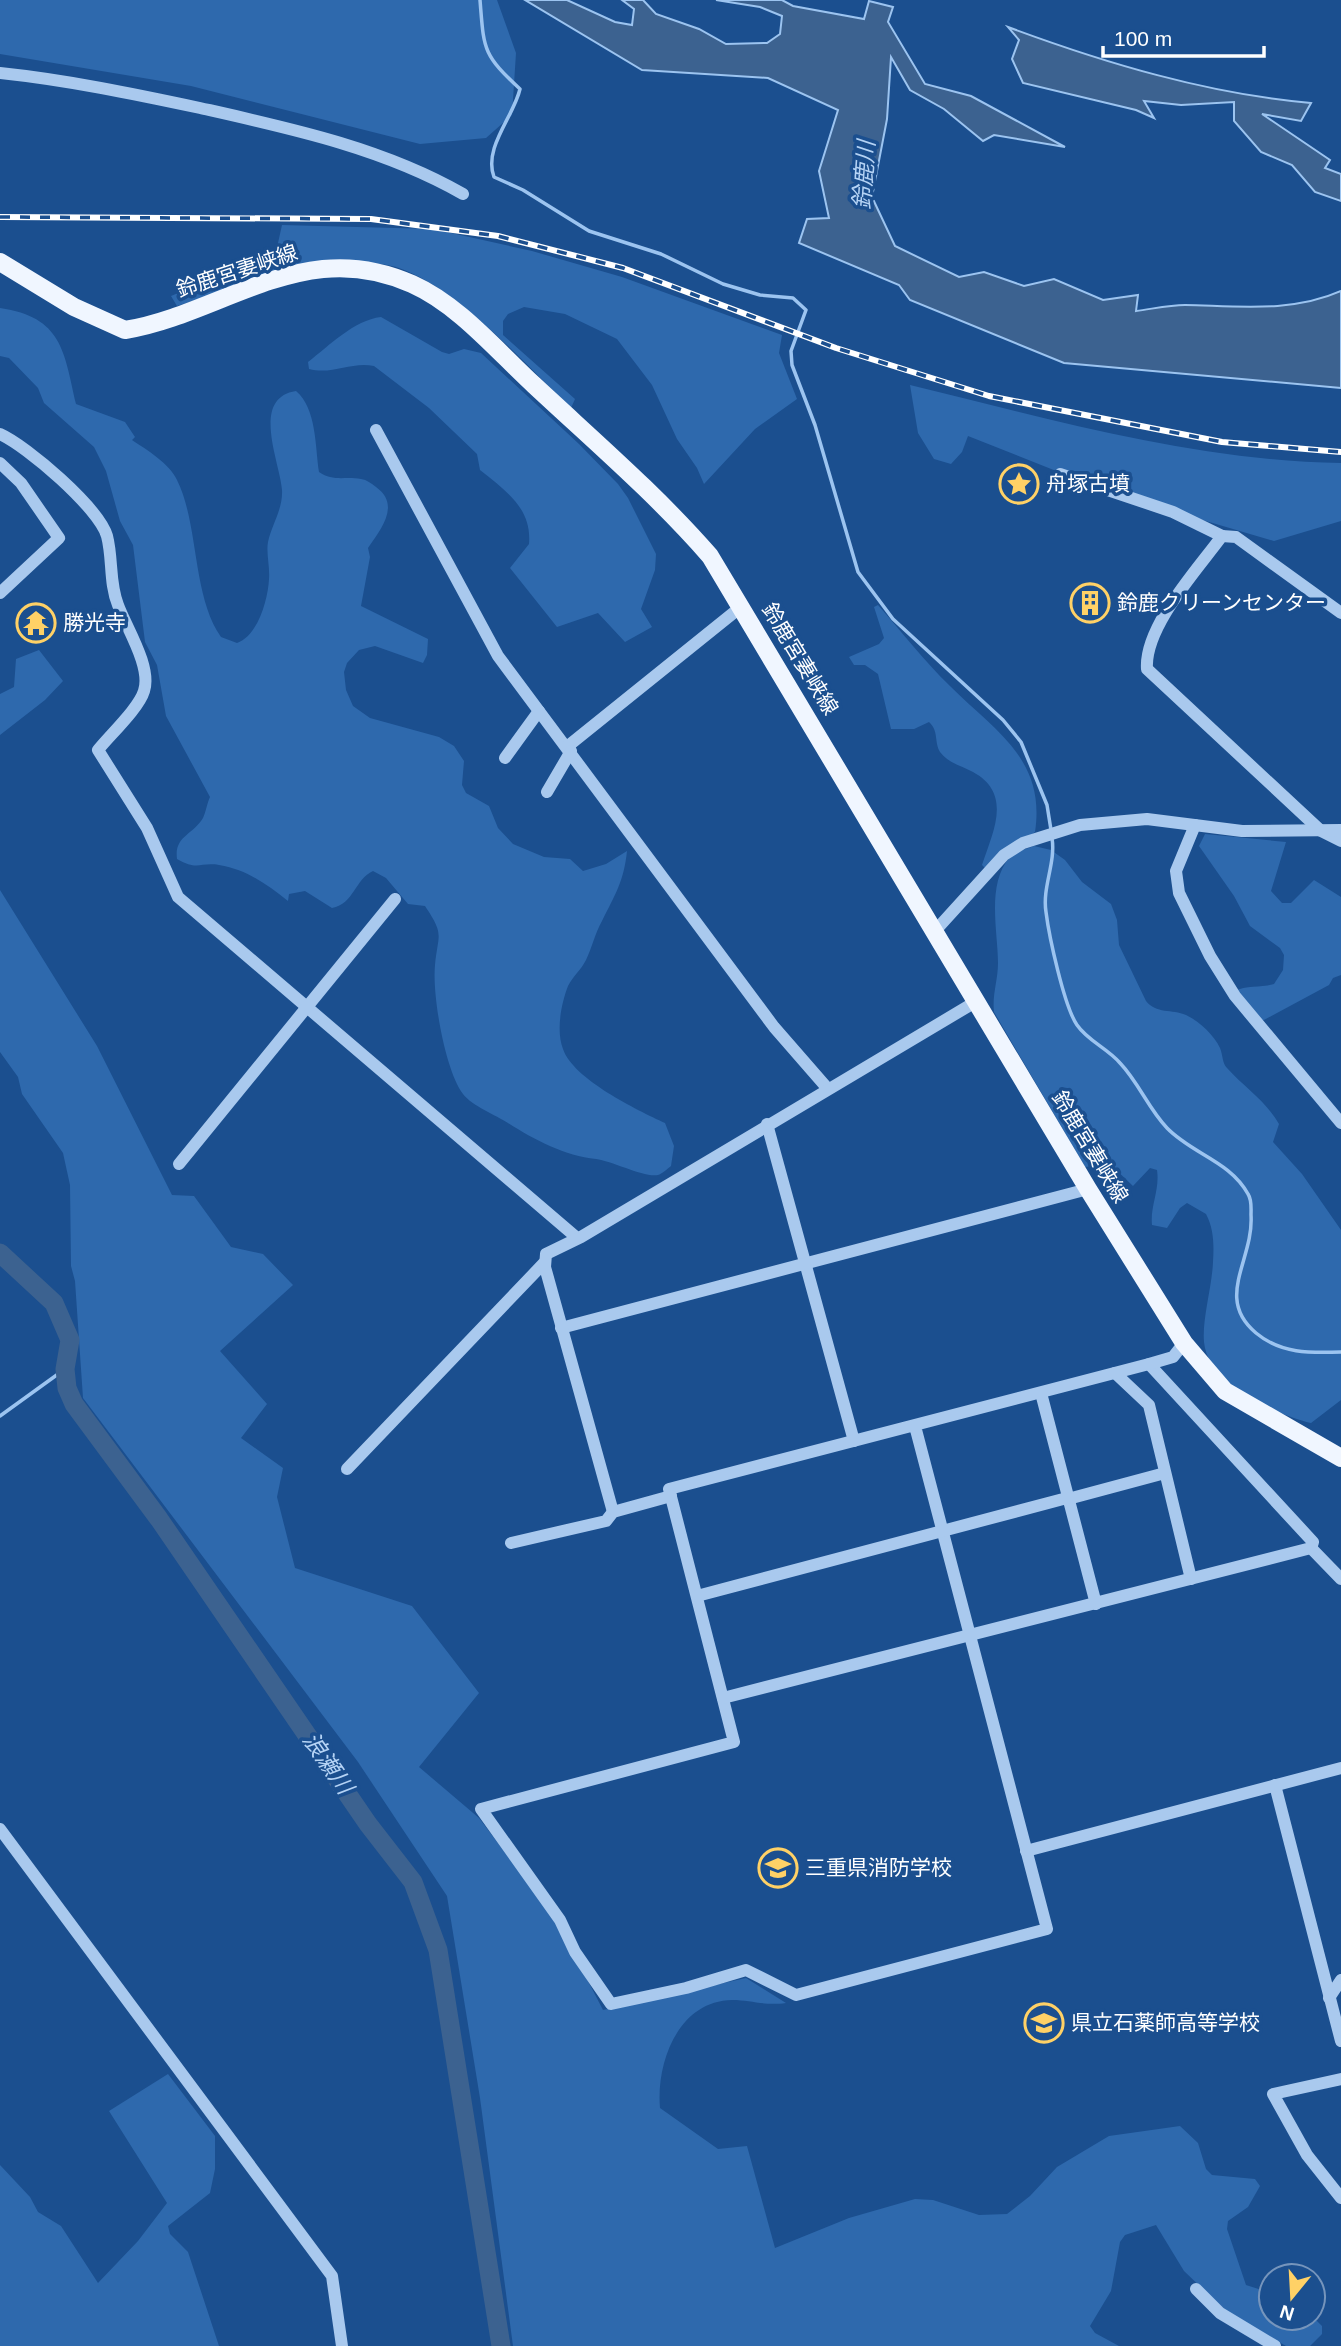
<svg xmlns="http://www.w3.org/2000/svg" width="1341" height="2346" viewBox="0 0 1341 2346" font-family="Arial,'Noto Sans JP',sans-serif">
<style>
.green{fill:#2e69ad}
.water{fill:#3c6290;stroke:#9cc4f0;stroke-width:2}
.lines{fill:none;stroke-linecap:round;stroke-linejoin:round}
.stream{stroke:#9cc4f0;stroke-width:3.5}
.river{stroke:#3c6290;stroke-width:19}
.minor{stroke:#a9c9ee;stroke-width:12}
.major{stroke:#f0f6ff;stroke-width:18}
.rail-casing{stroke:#fff;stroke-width:6}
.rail{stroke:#1b4f8f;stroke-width:3.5;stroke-dasharray:10;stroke-linecap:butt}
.labels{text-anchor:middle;stroke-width:7;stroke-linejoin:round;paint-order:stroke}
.street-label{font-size:21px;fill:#fff;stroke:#1b4f8f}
.poi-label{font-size:21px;fill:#fff;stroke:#1b4f8f;text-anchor:start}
.water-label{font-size:23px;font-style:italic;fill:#b5d3f5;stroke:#1b4f8f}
</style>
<rect width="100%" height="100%" fill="#1b4f8f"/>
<g class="green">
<path d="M0,0H497L516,53L512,115L486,138L420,144L191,86L0,54Z"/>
<path d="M282,225L433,229L532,251L622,277L782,335L779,353L797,399L755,429L704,484L697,468L677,439L652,385L617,339L565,314L524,307L508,314L503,321V335L575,399L571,408C527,366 442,270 381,264C312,257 242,286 177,306L171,296L276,252Z"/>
<path d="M0,308C62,317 64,351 76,404L125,422L135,437L132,440C147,450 169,463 177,480C199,524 192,596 221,637L237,643C258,636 268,599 269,579C270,567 266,553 268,542C272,524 283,509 282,490C280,462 250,398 296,391C317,409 315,447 319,472C333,482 345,476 361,479C367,480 371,483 376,487C401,505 381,529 368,548L370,557L361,606L428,639L427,655L423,663L375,646L359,650L347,663L344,672L346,690L353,706L370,718L439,737L454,746L464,761L462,785L466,793L489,806L498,828L513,844L544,857L570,859L583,871L606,864L627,851C624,881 615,895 602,921C595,933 592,948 586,960C581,970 573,976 568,986C561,1004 556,1031 563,1049C573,1079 637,1110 665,1123L674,1146L671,1166C667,1169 662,1174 658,1175C645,1178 612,1161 596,1159C565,1156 535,1140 508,1123C496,1115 472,1106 463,1094C445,1070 432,995 435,965C438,933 445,936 425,906L408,904L386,878L373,871C355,879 354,904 332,908L305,891L289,894L288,901C266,884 248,870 219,865C199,862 198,871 177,859C174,836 193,835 203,818C206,812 207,803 210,797L166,716L157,665L145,642L133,545L120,521L106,471L94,447L44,403L38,388L9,358L0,356Z"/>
<path d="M381,317L442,352L449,354L464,349L481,353L579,444L618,484L628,498L656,554L655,570L641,609L652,627L625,642L598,613L557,627L510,568L529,544C532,508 506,491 480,470L477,454L429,408L374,366C352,361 333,375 309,369L308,362C329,346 354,320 381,317Z"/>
<path d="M910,385C1051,419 1195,461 1341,463V521L1274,541L1114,494L968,436L962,452L951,464L934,459L918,433Z"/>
<path d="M878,605C902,632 924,661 950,686C995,731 1046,759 1035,832L1002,855L987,870L982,865C993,831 1013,794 973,772C962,766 948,763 940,752C934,742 939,731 929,722L914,729H891L878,674L865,665H854L849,657L879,644L884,638L874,607Z"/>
<path d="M39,650L63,681L45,700L0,735V694L14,687L16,659Z"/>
<path d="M1205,834L1286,842L1271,891L1282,903H1291L1314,880L1341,897V975L1333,978L1329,985L1262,1021L1235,991C1246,985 1262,988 1274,984L1283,970L1284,955L1280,948L1250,926L1234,896L1199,846Z"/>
<path d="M1034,846L1051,850L1065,860L1082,882L1111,904L1117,920L1119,945L1146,1001C1156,1014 1172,1009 1186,1015C1199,1021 1214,1035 1220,1048C1223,1055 1222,1063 1227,1068C1244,1087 1266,1101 1279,1124L1273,1142L1302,1174L1341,1230V1400L1311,1423C1275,1414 1208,1385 1204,1342C1202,1319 1212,1287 1213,1262C1214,1246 1214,1229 1206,1214L1187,1203L1180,1208L1167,1228L1152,1225C1150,1206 1160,1190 1157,1170L1150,1168L1133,1186L1110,1164L1085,1167L994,1012C992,995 998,980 998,963C998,932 986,884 1010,857C1015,851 1027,849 1034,846Z"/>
<path d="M0,890L97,1046L172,1195L194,1196L231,1247L263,1254L293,1285L220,1351L267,1404L241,1438L283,1468L277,1497L295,1568L412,1606L479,1693L419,1767L479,1818L557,1921L603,2010L746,1978L786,2003C763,2006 752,2000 732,2000C678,2001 656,2063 660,2108L718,2149L747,2146L775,2248L849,2218L915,2199L933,2200L979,2215L1007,2214L1030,2196L1057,2167L1109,2136L1180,2126L1198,2143L1206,2169L1212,2175L1255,2179L1260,2186L1248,2207L1228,2221L1227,2229L1246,2285L1271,2293V2318L1313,2317L1322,2326V2334L1310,2346H1286L1229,2314L1184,2271L1156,2225L1125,2235L1120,2242L1111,2291L1090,2326L1095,2333L1119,2346H513L480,2098L447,1896L358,1762L83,1398L75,1281L71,1266L70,1185L63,1153L22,1094L18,1077L0,1052Z"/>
<path d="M168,2074L215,2136V2169L210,2193L168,2226L170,2234L188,2252L219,2346H0V2165L30,2197L38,2212L61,2226L98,2283L138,2241L167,2203L109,2111Z"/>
</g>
<g class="water">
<path d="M525,0H567L615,22L632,25L634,9L622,0H643L656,14L699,29L726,44L767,43L780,34L782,16L760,7L716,0H782L793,6L864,19L869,1L893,7L888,22L925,84L971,96L1065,147L994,135L983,141L944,109L910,90L891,57L887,119L872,197L895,246L959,277L984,272L1024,286L1054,279L1103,300L1138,295L1136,311C1152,309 1169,305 1185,305C1237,306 1292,313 1341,291V388L1064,363L910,300L899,285L799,243L807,219L829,218L819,171L838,110L768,78L642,70Z"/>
<path d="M1008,27C1105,63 1208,94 1311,103L1301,121L1262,114L1330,160L1325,168L1341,174V201L1315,192L1292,165L1261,152L1234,121V102L1181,105L1144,101L1154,118L1136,110L1023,83L1012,59L1019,40Z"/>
</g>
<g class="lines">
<g class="stream">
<path d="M480,0C484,49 482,54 520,89C514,116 483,148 494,177L523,190L589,231L661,254L723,284L760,295L793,298L806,310L791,351L792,365L815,425L858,572L893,619L1003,720L1021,742L1047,805L1051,830"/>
<path d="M1052,838C1056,863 1042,887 1046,912C1049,936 1064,1006 1077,1025C1088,1041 1107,1048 1120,1063C1139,1083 1148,1108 1167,1128C1192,1154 1230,1161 1248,1194C1252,1200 1251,1208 1251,1215C1254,1260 1214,1298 1256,1333C1281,1354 1310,1353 1341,1352"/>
<path d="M0,1416L65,1369"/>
</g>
<path class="river" d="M0,1253L54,1303L70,1340L65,1369L67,1388L74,1404L159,1519L368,1824L413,1882L438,1950L501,2346"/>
<g class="minor">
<path d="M0,73C67,80 134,94 200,108C289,128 383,148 463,194"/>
<path d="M376,430L498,656L774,1027L828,1089"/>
<path d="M0,434C27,446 99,508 107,536C113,559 109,583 118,605C126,627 152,667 144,691C139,708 110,735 98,750L147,828L178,897L576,1237"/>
<path d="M0,463L21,483L59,538L0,593"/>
<path d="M1060,474L1173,512L1222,536"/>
<path d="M1341,613L1236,537L1222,536C1197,570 1144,627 1147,669L1321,831L1341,841"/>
<path d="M568,746L742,606"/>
<path d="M505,758L539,711"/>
<path d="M547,792L571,751"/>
<path d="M1195,825L1176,871L1179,893L1210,956L1235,996L1341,1123"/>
<path d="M935,931L1004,855L1023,843L1080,825L1147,819L1242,831L1341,830"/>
<path d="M767,1124L854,1441"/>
<path d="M179,1164L395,899"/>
<path d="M561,1328L1088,1189"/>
<path d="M1149,1364L1313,1542L1311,1548L1341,1579"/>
<path d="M1115,1373L1149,1405L1191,1579"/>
<path d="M1041,1393L1096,1604"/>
<path d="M915,1426L1047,1929L796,1995L746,1970L686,1988L611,2004L575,1952L560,1920L481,1809L734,1742L669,1489L1149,1364L1173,1357L1184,1343"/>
<path d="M347,1469L545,1262"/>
<path d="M1068,1499L1165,1473"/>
<path d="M613,1512L545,1267L546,1254L581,1237L977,1001"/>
<path d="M511,1543L606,1521L613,1512L671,1496"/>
<path d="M697,1596L1067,1498"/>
<path d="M723,1698L1311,1548"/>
<path d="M1275,1785L1341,2041"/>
<path d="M0,1829L332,2276L342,2346"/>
<path d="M1026,1851L1341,1768"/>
<path d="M1329,1998L1341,1980"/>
<path d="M1341,2079L1273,2094L1307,2155L1341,2198"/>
<path d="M1196,2289L1220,2313L1275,2346"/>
</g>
<path class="major" d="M0,262L74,307L125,330C193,319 255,276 323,269C353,266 385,272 412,284C459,305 497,351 534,385C594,441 656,494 710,556L1088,1189L1184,1343L1225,1391L1341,1458"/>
<g class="rail-casing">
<path id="rail" d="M0,217L371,219L498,236L623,268L836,348L989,396L1222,442L1341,452"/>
</g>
<use href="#rail" class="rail"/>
</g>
<defs>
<g id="sight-ring" transform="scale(2.0125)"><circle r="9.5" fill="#1b4f8f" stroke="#ffd166" stroke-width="1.5"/><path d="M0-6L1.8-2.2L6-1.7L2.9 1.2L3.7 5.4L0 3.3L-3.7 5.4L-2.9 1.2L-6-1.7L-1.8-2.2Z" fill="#ffd166"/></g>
<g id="building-ring" transform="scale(2.0125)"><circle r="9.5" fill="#1b4f8f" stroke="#ffd166" stroke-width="1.5"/><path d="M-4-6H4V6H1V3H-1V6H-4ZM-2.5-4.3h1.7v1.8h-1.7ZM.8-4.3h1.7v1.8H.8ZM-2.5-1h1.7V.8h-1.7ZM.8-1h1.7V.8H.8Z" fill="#ffd166"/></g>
<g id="temple-ring" transform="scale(2.0125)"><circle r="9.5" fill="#1b4f8f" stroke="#ffd166" stroke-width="1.5"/><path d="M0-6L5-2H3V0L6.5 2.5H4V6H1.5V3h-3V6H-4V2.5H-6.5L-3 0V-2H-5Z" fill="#ffd166"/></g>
<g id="school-ring" transform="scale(2.0125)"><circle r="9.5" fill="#1b4f8f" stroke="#ffd166" stroke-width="1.5"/><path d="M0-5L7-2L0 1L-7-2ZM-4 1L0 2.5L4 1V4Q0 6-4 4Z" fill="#ffd166"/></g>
</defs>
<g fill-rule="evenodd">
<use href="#sight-ring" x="1019" y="484"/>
<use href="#building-ring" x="1090" y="603"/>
<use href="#temple-ring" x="36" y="623"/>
<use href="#school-ring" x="778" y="1868"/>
<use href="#school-ring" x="1044" y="2023"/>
</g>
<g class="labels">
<g class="street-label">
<text transform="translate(237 271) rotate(-18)" y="7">鈴鹿宮妻峡線</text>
<text transform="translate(800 659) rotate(59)" y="7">鈴鹿宮妻峡線</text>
<text transform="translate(1090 1147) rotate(59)" y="7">鈴鹿宮妻峡線</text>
</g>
<g class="poi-label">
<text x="1046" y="491">舟塚古墳</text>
<text x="1117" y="610">鈴鹿クリーンセンター</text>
<text x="63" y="630">勝光寺</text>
<text x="805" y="1875">三重県消防学校</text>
<text x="1071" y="2030">県立石薬師高等学校</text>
</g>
<g class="water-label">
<text transform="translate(864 175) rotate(-86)" y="8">鈴鹿川</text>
<text transform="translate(328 1763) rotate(55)" y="8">浪瀬川</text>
</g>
</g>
<g transform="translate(1292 2297) rotate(198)"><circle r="33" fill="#1b4f8f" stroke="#7695bc" stroke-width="2"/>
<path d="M0-5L12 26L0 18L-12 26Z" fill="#ffd166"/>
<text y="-10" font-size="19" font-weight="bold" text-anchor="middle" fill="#ffffff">N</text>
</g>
<path d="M1103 46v10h161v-10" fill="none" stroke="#ffffff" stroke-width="3.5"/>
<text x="1114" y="46" font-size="21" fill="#ffffff" stroke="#1b4f8f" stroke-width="5" paint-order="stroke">100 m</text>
</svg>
